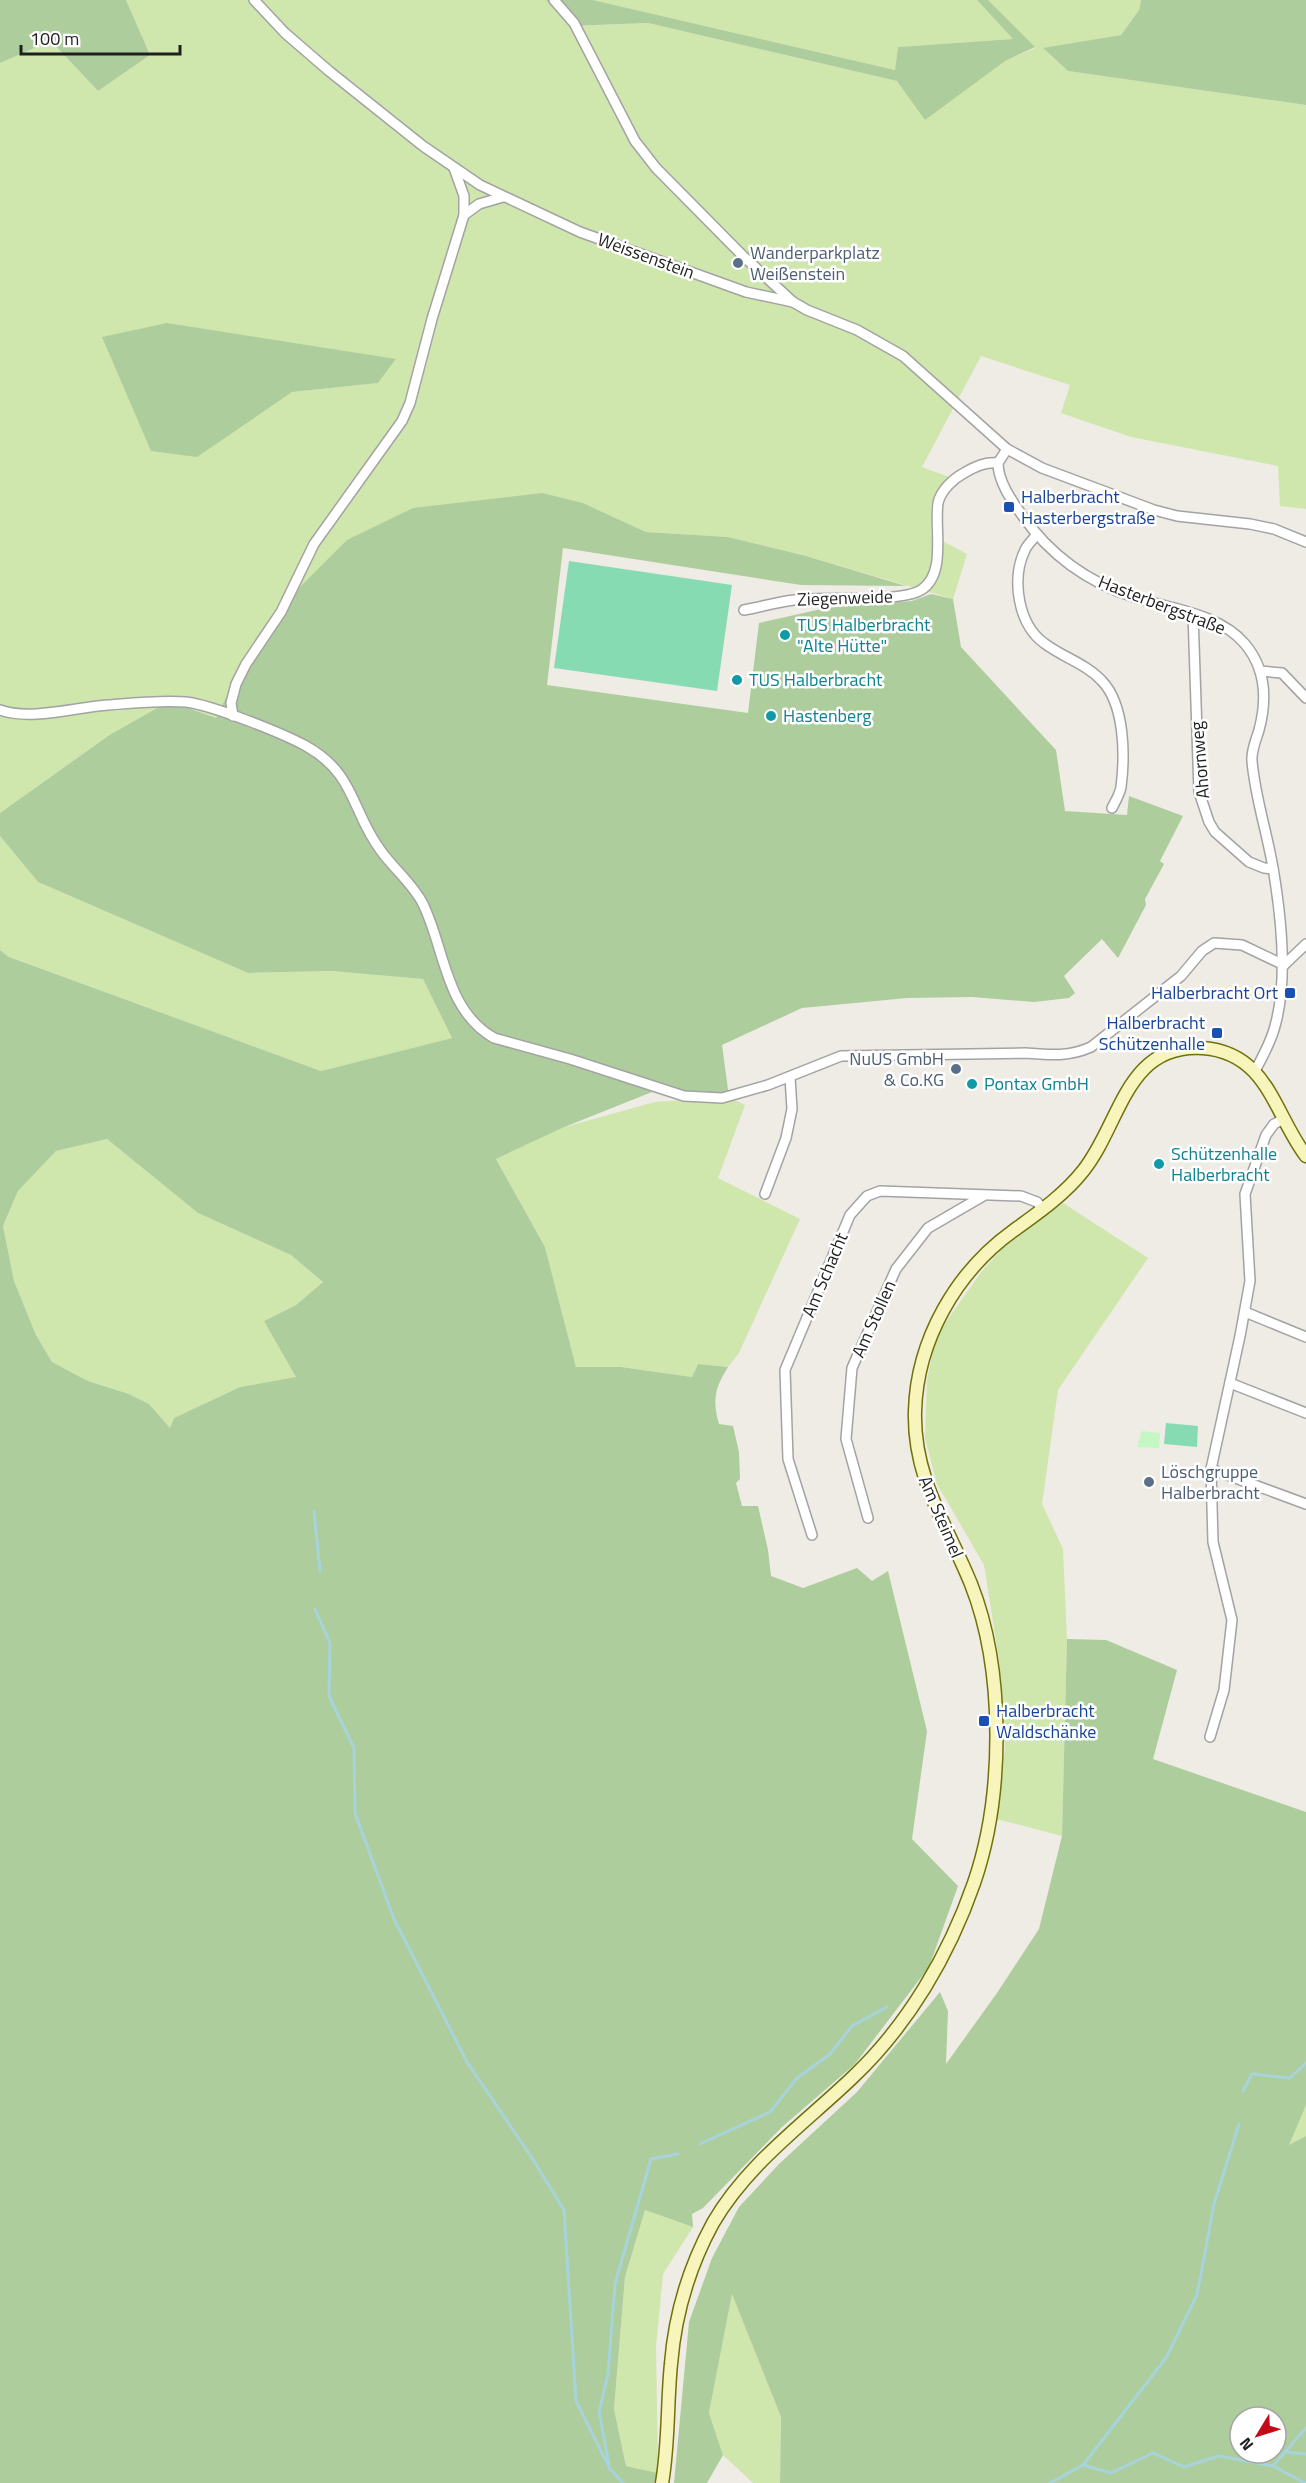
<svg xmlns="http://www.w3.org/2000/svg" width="1306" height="2483" viewBox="0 0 1306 2483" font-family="'Titillium Web',sans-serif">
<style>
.grass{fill:#cfe7ad;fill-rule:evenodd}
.forest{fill:#aecd9c;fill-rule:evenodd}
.park{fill:#c4f7c4}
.pitch{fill:#87dbb3}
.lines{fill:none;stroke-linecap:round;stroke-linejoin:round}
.stream{stroke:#a7d4db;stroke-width:3}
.minor-casing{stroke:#a3a3a3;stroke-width:12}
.secondary-casing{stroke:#6f720a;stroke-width:15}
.minor{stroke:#fff;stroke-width:9}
.secondary{stroke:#f7f5bc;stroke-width:12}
.service-dot{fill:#5c6f8a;stroke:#fff;stroke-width:2}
.transit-dot{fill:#1a4fb4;stroke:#fff;stroke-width:2}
.culture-dot{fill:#0f9aa8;stroke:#fff;stroke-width:2}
.labels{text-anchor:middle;stroke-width:5;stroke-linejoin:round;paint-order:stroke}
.service-label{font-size:18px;fill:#4e5e75;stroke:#fff;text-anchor:start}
.street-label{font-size:18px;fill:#1f1f1f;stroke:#fff}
.transit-label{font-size:18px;fill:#164399;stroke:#fff;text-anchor:start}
.culture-label{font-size:18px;fill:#0d838f;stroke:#fff;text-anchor:start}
</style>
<rect width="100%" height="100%" fill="#efebe5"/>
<g class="grass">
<path d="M126,0H546L569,26L648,23L897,81L1005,61L1035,48L988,0H1141L1139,10L1121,35L1044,49L1068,71L1306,105V509L1280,506L1278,466L1131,437L1061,413L1070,385L981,356L922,467L949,477L931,505V535L967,554L953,599L806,556L728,537L646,532L583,503L248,669L235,679L216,718L185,707L108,736L0,813V63L51,41L98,91L150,55ZM396,359L378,383L292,392Z"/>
<path d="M593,0H977L1014,39L898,47L895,70Z"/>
<path d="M0,836L38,882L248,973L331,971L423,979L452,1038L321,1071L9,957L0,950Z"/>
<path d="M729,1097L745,1105L718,1178L800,1219L739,1353L728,1367L698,1364L692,1377L621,1367H576L545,1247L496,1159L561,1128L655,1102Z"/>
<path d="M107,1139L198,1213L291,1255L323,1282L296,1305L264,1321L297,1377L240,1387L174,1418L170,1428L149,1404L129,1394L88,1381L52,1362L36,1335L14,1281L3,1226L18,1191L56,1151Z"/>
<path d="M1063,1203L1148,1258L1058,1390L1042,1504L1063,1549L1067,1639L1062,1836L997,1819L1005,1749L999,1660L984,1565L937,1484L925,1438L927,1381L936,1336L982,1271L1001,1250Z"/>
<path d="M1306,2105V2136L1288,2146Z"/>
<path d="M645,2210L693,2227L663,2274L656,2346L658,2473L626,2466L614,2409L625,2277Z"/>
<path d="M732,2293L781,2417L780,2483H753L723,2455L709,2413Z"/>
</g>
<g class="forest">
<path d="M0,0H126L150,55L98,91L51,41L0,63Z"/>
<path d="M546,0H593L895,70L898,47L1013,39L977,0H988L1035,47L1005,61L925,120L897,81L648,23L569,26Z"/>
<path d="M1141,0H1306V105L1068,71L1043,48L1121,35L1139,10Z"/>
<path d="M167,323L396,359L378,383L292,392L197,457L151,451L102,337Z"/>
<path d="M542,493L583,503L646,532L728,537L806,556L906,586L801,585L563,548L547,685L748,713L759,623L826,608L912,601L931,594L953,599L961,647L1056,750L1065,811L1127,815L1129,796L1183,816L1160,861L1164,864L1145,899L1146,905L1118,958L1102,939L1064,976L1075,993L1069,998L1034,1002L972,997L907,998L802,1008L722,1045L729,1097L652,1092L562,1128L496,1159L545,1247L576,1367H621L692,1377L698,1364L728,1367C715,1388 712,1400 719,1424L733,1426L739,1452L740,1479L736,1483L742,1506H758L768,1550L771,1576L803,1588L857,1568L872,1581L888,1571L927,1731L912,1839L958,1886L929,1967L855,2064L782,2127L703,2208L692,2214L693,2227L645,2210L625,2277L614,2409L626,2466L658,2473L654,2483H0V950L9,957L321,1071L452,1038L423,979L331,971L248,973L38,882L0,836V813L108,736L159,707H185L216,718L235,679L248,668L300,587L347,540L413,508ZM107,1139L198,1213L291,1255L323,1282L296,1305L264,1321L296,1377L240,1387L174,1418L170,1428L149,1404L129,1394L88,1381L52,1362L36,1335L14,1281L3,1226L18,1191L56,1151Z"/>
<path d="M1067,1639L1106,1640L1177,1670L1153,1759L1306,1812V2105L1289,2145L1306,2136V2483H780L781,2417L732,2294L709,2413L723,2455L707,2483H674L689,2322L712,2258L739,2207L779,2164L857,2092L940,1992L948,2011L946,2064L997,1993L1039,1929L1062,1836ZM1240,2417H1276V2453H1240Z"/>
</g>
<path class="park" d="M1142,1431L1160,1433L1159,1448L1137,1447Z"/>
<g class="pitch">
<path d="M569,561L732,585L717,691L554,668Z"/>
<path d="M1166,1423L1198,1426L1197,1447L1164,1444Z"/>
</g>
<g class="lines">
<g class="stream">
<path d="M314,1511L320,1571"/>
<path d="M315,1609L330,1643L329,1696L354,1748L355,1813L394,1919L467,2062L532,2158L564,2210L576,2401L610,2469L623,2483"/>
<path d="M1243,2091L1252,2074L1290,2078L1306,2063"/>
<path d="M700,2144L770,2112L797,2078L830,2054L852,2026L887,2007"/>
<path d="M1285,2452L1306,2454"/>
<path d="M609,2465L599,2412L608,2374L615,2284L651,2159L678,2154"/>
<path d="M1083,2465L1111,2473L1153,2453L1184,2467L1219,2456L1273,2466L1306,2428"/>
<path d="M1273,2466L1305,2483"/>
<path d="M1050,2483L1083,2465L1166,2358L1197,2295L1214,2204L1239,2124"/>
</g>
<g class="minor-casing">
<g id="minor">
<path d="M254,0L285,33L329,71L423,146L480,185L580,232L746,292L793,302"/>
<path d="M554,0L574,23L635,141L656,168L743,256L793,302L807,310L857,330L903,356L1007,449L1042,468L1154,510L1177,516L1250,524L1274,529L1306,542"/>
<path d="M454,168L464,196V215"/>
<path d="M1007,449L998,463C998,481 1011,500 1022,515C1049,554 1088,583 1134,597C1170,609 1219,613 1245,644C1266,669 1267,700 1259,730C1256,740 1251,751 1252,761C1255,797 1267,832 1273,868C1281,915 1288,980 1275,1026C1271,1042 1263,1056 1255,1071"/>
<path d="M1036,535C1033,540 1027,545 1025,550C1011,579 1018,624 1044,643C1062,657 1087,664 1102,681C1125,705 1125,756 1121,787C1120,794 1115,802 1112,808"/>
<path d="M744,610C761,607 777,602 794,600C823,596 900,603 921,590C947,574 934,528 938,503C941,490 953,479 964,473C976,466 985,462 998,463"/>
<path d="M1193,614L1199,792L1209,822L1215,832L1249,862L1264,868L1273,869"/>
<path d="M1260,671L1282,673L1306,698"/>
<path d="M0,710C30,721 77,707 108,705C133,703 161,700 186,702C212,705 282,733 306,746C356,774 351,811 381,851C394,869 413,884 423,904C445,949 445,1010 494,1038L570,1059L684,1096L722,1098L768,1085L841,1056L1026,1053C1050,1055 1069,1057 1091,1047L1181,976L1202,951L1214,943L1242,945L1284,965"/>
<path d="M233,716L231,703L236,684L246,664L281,612L314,544L402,421L410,403L432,319L464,215L479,204L503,197"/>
<path d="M1284,965L1306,944"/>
<path d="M765,1194L786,1138L792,1109L790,1077"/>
<path d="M1245,1312L1306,1337"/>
<path d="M1230,1383L1306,1413"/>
<path d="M1211,1469L1306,1504"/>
<path d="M868,1518L846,1439L852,1368L896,1269L928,1228L983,1196"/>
<path d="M812,1535L788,1459L785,1370L850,1215L867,1196L880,1191L1021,1196L1037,1202L1043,1209"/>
<path d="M1210,1737L1224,1690L1232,1620L1213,1542L1211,1469L1240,1336L1250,1281L1245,1194L1266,1135L1274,1124L1284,1119"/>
</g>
</g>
<g class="secondary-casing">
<path id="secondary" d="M662,2483C669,2443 667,2403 671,2364C675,2314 689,2267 713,2223C747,2164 804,2124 853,2077C908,2025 949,1955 974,1883C1004,1796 1005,1670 971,1584C947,1525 913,1478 915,1411C917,1340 956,1272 1013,1231C1038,1213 1064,1195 1083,1171C1121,1124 1125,1043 1203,1048C1268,1053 1274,1114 1306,1156"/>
</g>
<use href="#minor" class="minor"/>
<use href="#secondary" class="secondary"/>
</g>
<g class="service-dot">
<circle cx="738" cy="263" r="6"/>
<circle cx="956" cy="1069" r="6"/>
<circle cx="1149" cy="1482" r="6"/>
</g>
<g class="transit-dot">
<rect x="1003" y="501" width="12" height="12" rx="3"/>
<rect x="1284" y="987" width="12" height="12" rx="3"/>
<rect x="1211" y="1027" width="12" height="12" rx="3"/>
<rect x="978" y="1715" width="12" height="12" rx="3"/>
</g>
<g class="culture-dot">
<circle cx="785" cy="635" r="6"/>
<circle cx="737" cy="680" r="6"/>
<circle cx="771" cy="716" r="6"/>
<circle cx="972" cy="1084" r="6"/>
<circle cx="1159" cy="1164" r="6"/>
</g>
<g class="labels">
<g class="service-label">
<text x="750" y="259">Wanderparkplatz<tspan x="750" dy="21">Weißenstein</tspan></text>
<text x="944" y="1065" text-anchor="end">NuUS GmbH<tspan x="944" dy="21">&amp; Co.KG</tspan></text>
<text x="1161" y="1478">Löschgruppe<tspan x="1161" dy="21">Halberbracht</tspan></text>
</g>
<g class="street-label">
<text transform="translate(646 256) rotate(20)" y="6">Weissenstein</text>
<text transform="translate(845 598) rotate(-2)" y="6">Ziegenweide</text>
<text transform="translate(1162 605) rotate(21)" y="6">Hasterbergstraße</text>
<text transform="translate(1200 760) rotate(-95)" y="6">Ahornweg</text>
<text transform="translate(825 1275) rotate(-67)" y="6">Am Schacht</text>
<text transform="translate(874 1319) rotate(-66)" y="6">Am Stollen</text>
<text transform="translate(941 1517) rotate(67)" y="6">Am Steimel</text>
</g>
<g class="transit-label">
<text x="1021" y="503">Halberbracht<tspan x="1021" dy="21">Hasterbergstraße</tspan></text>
<text x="1278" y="999" text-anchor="end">Halberbracht Ort</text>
<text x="1205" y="1029" text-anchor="end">Halberbracht<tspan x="1205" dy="21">Schützenhalle</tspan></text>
<text x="996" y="1717">Halberbracht<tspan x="996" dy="21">Waldschänke</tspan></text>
</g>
<g class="culture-label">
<text x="797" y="631">TUS Halberbracht<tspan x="797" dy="21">"Alte Hütte"</tspan></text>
<text x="749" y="686">TUS Halberbracht</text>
<text x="783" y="722">Hastenberg</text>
<text x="984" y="1090">Pontax GmbH</text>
<text x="1171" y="1160">Schützenhalle<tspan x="1171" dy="21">Halberbracht</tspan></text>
</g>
</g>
<g transform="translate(1258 2435) rotate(232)"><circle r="28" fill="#ffffff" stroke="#a5a5a5" stroke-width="1.5"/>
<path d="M0-4.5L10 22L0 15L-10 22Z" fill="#c50918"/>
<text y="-9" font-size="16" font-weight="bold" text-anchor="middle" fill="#1f1f1f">N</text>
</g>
<path d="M21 45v9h159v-9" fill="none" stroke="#1f1f1f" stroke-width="3"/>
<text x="30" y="45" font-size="18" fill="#1f1f1f" stroke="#ffffff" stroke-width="4.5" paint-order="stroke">100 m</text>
</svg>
